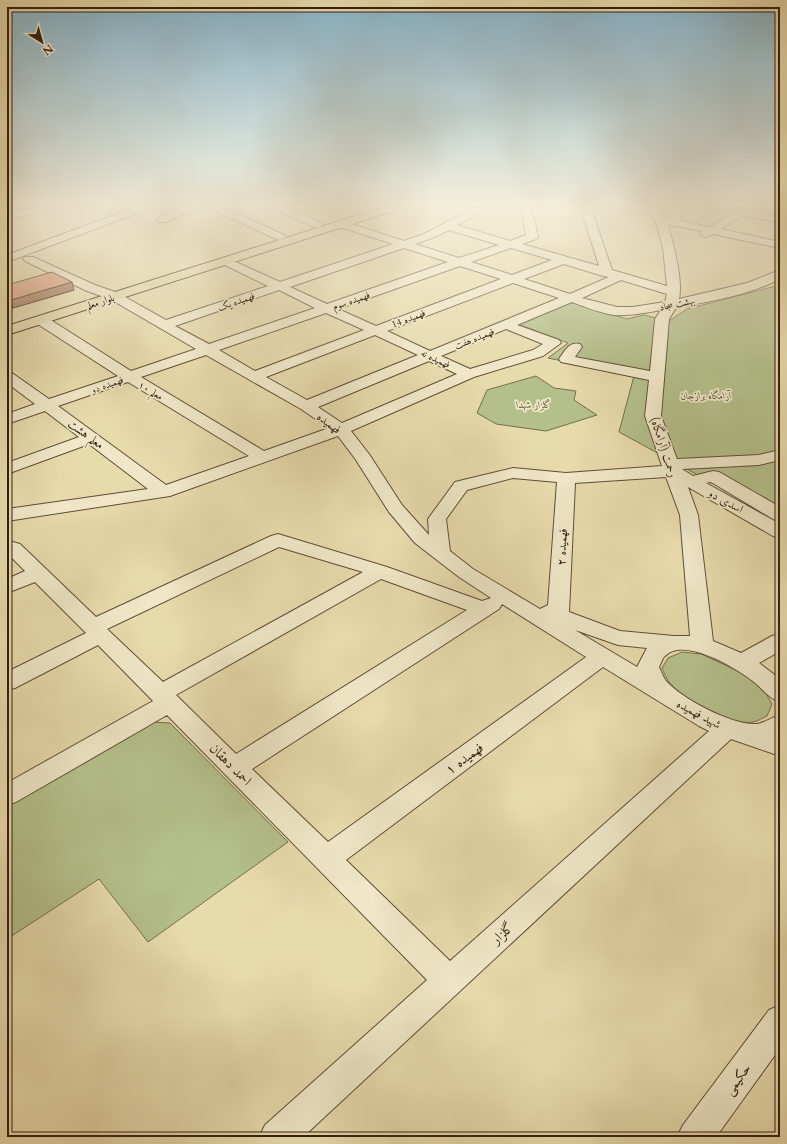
<svg xmlns="http://www.w3.org/2000/svg" width="787" height="1144" viewBox="0 0 787 1144" font-family="Cardo,Amiri,serif">
<style>
.green{fill:#b4c08a;stroke:#746f4e}
.lines{fill:none;stroke-linecap:round;stroke-linejoin:round}
.minor-casing{stroke:#614d38;stroke-width:2}
.major-casing{stroke:#341e11;stroke-width:2}
.minor{fill:#efe7c8;fill-rule:evenodd}
.major{fill:#e7daab;fill-rule:evenodd}
.wall{fill:#bf8266;stroke:#341e11}
.shaded-wall{fill:#9b6a53;stroke:#341e11}
.building{fill:#de9777;stroke:#341e11}
.labels{text-anchor:middle;stroke-width:3.5;stroke-linejoin:round;paint-order:stroke}
.far-street-label{font-size:10px;fill:#341e11;stroke:#efe7c8}
.far-park-label{font-size:10px;font-style:italic;fill:#5a4f35;stroke:#efe7c8}
.street-label{font-size:12px;fill:#341e11;stroke:#efe7c8}
.near-street-label{font-size:14px;fill:#341e11;stroke:#efe7c8}
</style>
<rect width="100%" height="100%" fill="#e7daab"/>
<filter id="stains"><feTurbulence type="fractalNoise" baseFrequency=".005" numOctaves="4"/><feColorMatrix values="0 0 0 0 .2 0 0 0 0 .09 0 0 0 0 .02 0 0 0 .5 -.17"/></filter>
<radialGradient id="worn" r=".72"><stop offset=".6" stop-color="#630" stop-opacity="0"/><stop offset="1" stop-color="#630" stop-opacity=".3"/></radialGradient>
<g class="green">
<path d="M780,285V520L619,432L634,376L548,358L568,343L518,324L569,303H576L627,319L644,315L669,321L687,309Z"/>
<path d="M536,376L554,388L576,391L574,400L597,415L546,431L496,424L477,413L487,390Z"/>
<path d="M682,652L701,654L734,669L750,678L764,690L772,704L767,716C763,718 758,721 753,722C732,726 683,699 669,682C666,678 664,673 662,668L668,658Z"/>
<path d="M151,722L170,723L288,842L148,942L99,879L7,939V805Z"/>
</g>
<g class="lines">
<g class="minor-casing">
<g id="minor">
<path d="M39,206H56L55,208L7,220V214Z"/>
<path d="M138,206H152L151,208L7,262V255Z"/>
<path d="M185,206H198L197,208L166,222H158L157,220L158,218Z"/>
<path d="M208,206H221L284,235L286,237L280,240L276,239L209,208Z"/>
<path d="M271,206H284L322,223L323,225L318,228L314,227L272,208Z"/>
<path d="M478,206H491L457,225L510,241L526,235L521,206H531L538,237L536,239L522,244L599,266L580,206H590L612,270L667,286L663,248L657,225L646,206H656L664,219L686,206H698L678,220L710,227L744,206H756L750,211L780,217V223L743,215L721,229L780,242V248L713,234L705,237L700,234L702,231L670,225L668,226C674,246 683,279 679,299L747,283L780,270V279C749,295 710,301 676,308L669,319L661,416L677,459L759,455L780,450V460L759,465L682,469L693,476L713,471L719,472L780,507V521L773,519L711,482L706,483L780,524V538L773,536L688,487L698,515L713,641L741,653L772,636L780,634V651L759,663L780,679V702C769,699 763,689 754,682C738,669 684,636 665,656C662,658 661,664 659,667C661,671 663,677 666,681C682,699 733,726 757,724C764,723 773,717 780,715V734L776,736L780,737V756L731,739L303,1137H259L265,1125L427,980L167,715L16,802L7,805V783L153,701L98,645L15,688L7,690V672L86,633L35,582L7,593V579L25,571L7,553V544L13,542L20,544L96,617L271,536L278,534L387,567L482,601L491,598L459,577L415,543L389,512L356,460L338,436L170,496L7,521V509L148,489L89,444L7,474V463L79,437L45,411L7,424V414L35,404L7,383V372L12,373L49,399L118,376L36,323L34,320L36,317H46L131,371L196,349L110,299L87,291L25,261L23,259L25,257H33L95,285L118,293L166,320L268,286L221,263L219,261L221,259H229L280,282L393,244L337,226L336,224L337,222H345L404,241L424,234ZM449,230L499,245L459,258L415,244L432,238ZM404,248L448,262L327,304L290,287ZM511,248L552,260L512,275L471,262ZM564,264L603,276L609,277L570,294L524,279ZM460,266L501,279L376,326L338,309ZM621,280L667,294L665,302L633,307H617L582,298ZM513,283L559,298L430,351L387,331ZM279,290L315,308L209,344L175,326ZM572,302C585,307 600,313 614,315C629,316 646,313 661,310L655,319L650,371L575,357L582,347L580,344C569,341 565,351 559,359L561,362L566,363L649,380L645,416L662,466L566,473L513,468L455,482L428,519L429,535L402,505L369,454L351,431L474,377L543,356L561,343L559,340L517,325ZM326,313L364,330L255,371L219,350ZM506,329L543,344L533,350L470,369L441,356ZM375,335L418,355L307,400L266,377ZM206,355L301,409L329,428L264,451L141,377ZM429,361L457,374L342,423L318,407ZM128,382L249,456L166,485L58,406ZM666,477L680,515L690,636H674L620,631L569,612L575,483ZM513,478L557,482L548,605L540,609L473,569L450,551L446,519L467,490ZM279,547L363,572L163,682L107,629ZM381,579L467,610L236,754L176,695ZM502,604L586,657L328,842L252,769L499,609ZM575,630L618,645L647,648L637,667ZM603,667L699,726L709,731L450,961L346,860Z"/>
<path d="M780,1005V1048L716,1137H677L683,1125L769,1010Z"/>
</g>
</g>
<g class="major-casing">
<path id="major" d="M387,206H404L402,208L7,335V326Z"/>
</g>
<use href="#minor" class="minor"/>
<use href="#major" class="major"/>
</g>
<path class="wall" d="M7,285L74,290L13,308L7,305Z"/>
<path class="shaded-wall" d="M72,282L74,290L13,308L11,300Z"/>
<path class="building" d="M52,272L72,282L11,300L7,298V285Z"/>
<linearGradient id="sky" x2="0" y2="1"><stop stop-color="#87b7cf"/><stop offset="0.56" stop-color="#f4eed9"/><stop offset="1" stop-color="#f4eed9" stop-opacity="0"/></linearGradient>
<rect width="787" height="366" fill="url(#sky)"/>
<g class="labels">
<g class="far-street-label">
<text transform="translate(351 300) rotate(-19)" y="4">فهمیده سوم</text>
<text transform="translate(100 301) rotate(-18)" y="4">بلوار معلم</text>
<text transform="translate(236 301) rotate(-19)" y="4">فهمیده یک</text>
<text transform="translate(677 303) rotate(-12)" y="4">بهشت سجاد</text>
<text transform="translate(408 318) rotate(-21)" y="4">فهمیده 14</text>
<text transform="translate(474 338) rotate(-22)" y="4">فهمیده هفت</text>
<text transform="translate(436 358) rotate(25)" y="4">فهمیده نه</text>
<text transform="translate(107 384) rotate(-19)" y="4">فهمیده دو</text>
<text transform="translate(151 390) rotate(31)" y="4">معلم ۱۰</text>
</g>
<g class="far-park-label">
<text x="706" y="399">آرامگاه برازجان</text>
<text x="534" y="408">گلزار شهدا</text>
</g>
<g class="street-label">
<text transform="translate(329 423) rotate(37)" y="4">فهمیده</text>
<text transform="translate(86 434) rotate(36)" y="4">معلم هشت</text>
<text transform="translate(664 447) rotate(72)" y="4">رحمت (آرامگاه)</text>
<text transform="translate(726 501) rotate(29)" y="4">اسدی دو</text>
<text transform="translate(562 547) rotate(-87)" y="4">فهمیده ۲</text>
<text transform="translate(699 714) rotate(28)" y="4">شهید فهمیده</text>
</g>
<g class="near-street-label">
<text transform="translate(464 758) rotate(-36)" y="5">فهمیده ۱</text>
<text transform="translate(231 764) rotate(45)" y="5">احمد دهقان</text>
<text transform="translate(502 933) rotate(-42)" y="5">گلزار</text>
<text transform="translate(737 1079) rotate(-54)" y="5">حکیمی</text>
</g>
</g>
<rect width="787" height="1144" fill="none" stroke="#e7daab" stroke-width="24"/>
<rect x="8" y="8" width="771" height="1128" fill="none" stroke="#341e11" stroke-width="2"/>
<rect x="12" y="12" width="763" height="1120" fill="none" stroke="#341e11"/>
<g transform="translate(42 42) rotate(143)" stroke="#efe7c8" stroke-width="3" paint-order="stroke">
<path d="M0-3L7 15L0 10L-7 15Z" fill="#341e11"/>
<text y="-6" font-size="11" font-weight="bold" text-anchor="middle" fill="#341e11">N</text>
</g>
<rect width="100%" height="100%" filter="url(#stains)"/>
<rect width="100%" height="100%" fill="url(#worn)"/>
</svg>
